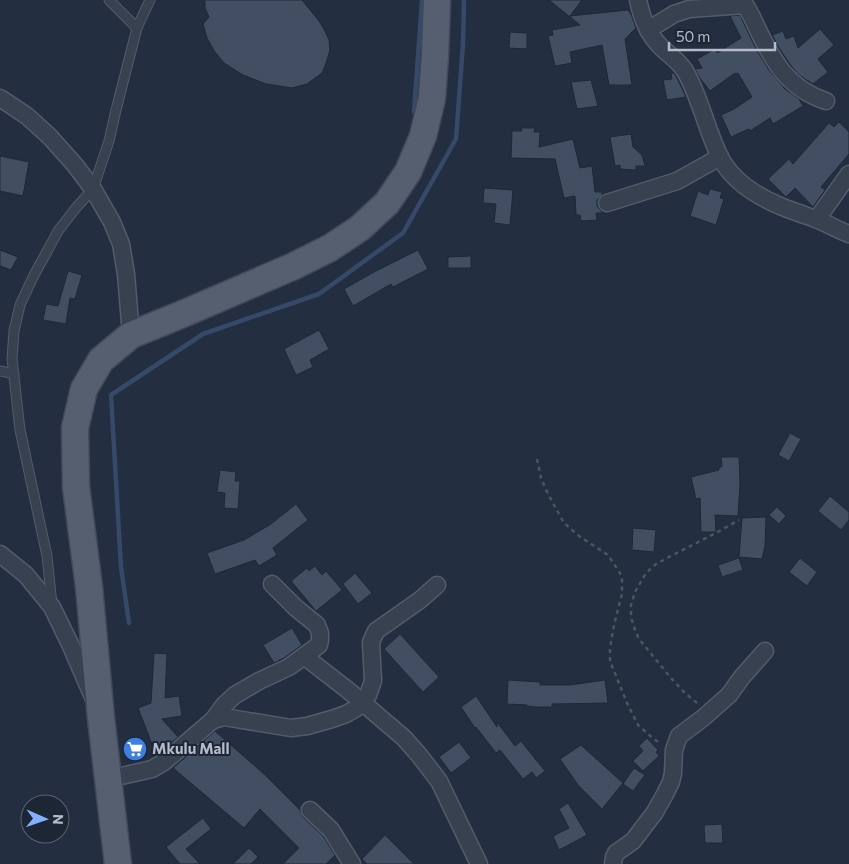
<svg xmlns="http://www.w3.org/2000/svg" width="849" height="864" viewBox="0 0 849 864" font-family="Commissioner,sans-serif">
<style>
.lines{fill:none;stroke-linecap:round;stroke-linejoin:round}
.stream{stroke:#364968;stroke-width:4.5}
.building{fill:#424e62;stroke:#1e2837}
.lane-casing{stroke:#525c6b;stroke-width:11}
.street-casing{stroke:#525c6b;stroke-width:19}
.primary-casing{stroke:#414a59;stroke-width:29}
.path{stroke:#435a5e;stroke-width:2.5;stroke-dasharray:4 4;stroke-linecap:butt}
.lane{stroke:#374150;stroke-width:9}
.street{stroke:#374150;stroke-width:16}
.primary{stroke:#555f70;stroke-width:26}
.labels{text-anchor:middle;stroke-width:4;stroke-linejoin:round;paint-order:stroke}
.poi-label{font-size:15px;font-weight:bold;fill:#b4bccb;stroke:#1c2635;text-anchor:start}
</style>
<rect width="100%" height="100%" fill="#232e40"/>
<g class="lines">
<g class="stream">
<path d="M414,112L422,0"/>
<path d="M129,623L121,567L111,395L203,334L319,294L403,233L456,139L463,44L464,0"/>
</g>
</g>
<g class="building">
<path d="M205,0H302L319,21L325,31L329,40L330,50L325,66L322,73L307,84L292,88L266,84L243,75L224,63L215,52L207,38L203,24L209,17L205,8Z"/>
<path d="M549,0H582L570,16L628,10L631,14L636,28L625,39L632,85H609L602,45L570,52L572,63L555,66L548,36L553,35L552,30L580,25Z"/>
<path d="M740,15L755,47L769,70L785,89L799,99L803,106L773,124L770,118L750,131L749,129L731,137L721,115L734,109L752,97L738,73L736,74L735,73L710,91L699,77L695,69L702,68L697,59L715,49L717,53L741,38L730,16Z"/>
<path d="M820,29L834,45L818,59L828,72L813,84L799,75L792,67L779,48L772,35L783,31L786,39L794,36L798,48Z"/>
<path d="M510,32L527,33V49L509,48Z"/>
<path d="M671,73H674L676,76L686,97L667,100L663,80L672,79Z"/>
<path d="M591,80L598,106L577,109L571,82Z"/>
<path d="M839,122L849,132V154L821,187L825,190L813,207L795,188L786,197L768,179L789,159L793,164L829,123L834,127Z"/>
<path d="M521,128H535L534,132H540L539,147L573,139L580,168L592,166L595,192H602V195L597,200V206L603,213H596L597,220L581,221L580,215H576L575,196L564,198L555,159L511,158L512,131H522Z"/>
<path d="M631,134L633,147L642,155L645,166H636V170L620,169V165L615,166L610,137Z"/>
<path d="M0,156L29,162L23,196L0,191Z"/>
<path d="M484,188L513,190L510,225L494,223L496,204L483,203Z"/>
<path d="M710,189L722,192L720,198L724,199L716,225L690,216L698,191L708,195Z"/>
<path d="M0,250L18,257L11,270L0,266Z"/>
<path d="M418,250L428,269L393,287L391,284L353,306L344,289L374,272Z"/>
<path d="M471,256V268H448V257Z"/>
<path d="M68,271L82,275L75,299L70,298L66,324L43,320L46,304L58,306Z"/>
<path d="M319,330L329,349L310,360L313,367L296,375L284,349Z"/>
<path d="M790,433L801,439L789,461L778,455Z"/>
<path d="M721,457H739L740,484L738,516L715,515L716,532H701L700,498L696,499L691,477L719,470V467H722Z"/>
<path d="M220,470L236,472L235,481H240L238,509L224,508L225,493L217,492Z"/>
<path d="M830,496L849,512V520L841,530L818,511Z"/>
<path d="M296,504L308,520L273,548L277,555L259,566L255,560L215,574L207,553L244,540L271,524Z"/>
<path d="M777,507L786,516L779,524L769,515Z"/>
<path d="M766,517L765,546L762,559L739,557L742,518Z"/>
<path d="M633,528L656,530L654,552L632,550Z"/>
<path d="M739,558L743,570L722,577L718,565Z"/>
<path d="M800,558L817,572L807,586L789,572Z"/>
<path d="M315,566L322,575L326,571L342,590L316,611L291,581L307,568L309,571Z"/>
<path d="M355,573L372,593L358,604L343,584Z"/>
<path d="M292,628L302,645L284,658L274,663L263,645Z"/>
<path d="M400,634L439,677L423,692L384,649Z"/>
<path d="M154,653L167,654L165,698L179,696L182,716L162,719L178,737L159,753L152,744L138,708L151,703Z"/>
<path d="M508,680L540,682V685H570L605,680L608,703L552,704V707H535L527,706V705L507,704Z"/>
<path d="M476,696L497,727V722L515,746L521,741L545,771L536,778L532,772L523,779L500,750L496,753L476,727L475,728L461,707Z"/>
<path d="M215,731L264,774L300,810L303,817L323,836L335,855L326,864H283L299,848L260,809L244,828L173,768Z"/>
<path d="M647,738L658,750L656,752L659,756L643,771L633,761L643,751L639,746Z"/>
<path d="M459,742L471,758L451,773L439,757Z"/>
<path d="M581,745L623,783L602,809L578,785L560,759Z"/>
<path d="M634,768L645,775L633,791L623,784Z"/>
<path d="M568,803L587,835L559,850L553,836L569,828L559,809Z"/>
<path d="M203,818L211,829L186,849L200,864H180L166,847Z"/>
<path d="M722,824L723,843H705L704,825Z"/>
<path d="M385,835L414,864H367L362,859Z"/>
<path d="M249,848L258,857L251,864H233Z"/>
</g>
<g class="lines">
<g class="lane-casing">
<g id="lane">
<path d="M109,0L137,28"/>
<path d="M0,371L14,374"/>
<path d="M52,605L47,556L20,430L12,359L14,331L20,305L34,275L44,257L58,231L75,209L93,189L109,141L116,110L137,28L150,0"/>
</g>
</g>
<g class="street-casing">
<g id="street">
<path d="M638,0C642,18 647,33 661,47C669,55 679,61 685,71C700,97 706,128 719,155C733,185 767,202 796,212C804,215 811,217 818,220C828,224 838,230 849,234"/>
<path d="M648,30L674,14L689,9L745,5C750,12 754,21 758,30C774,63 789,89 826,101"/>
<path d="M0,98L27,116L50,137L75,165L93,189L112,222L121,244L126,274L131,335"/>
<path d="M607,203L677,181L720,157"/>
<path d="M817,219L849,174"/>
<path d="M0,554L26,575L52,607L70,644L93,697"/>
<path d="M304,656L349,691L404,738L419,755L439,781L479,864"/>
<path d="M213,720L224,705L235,695L259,681L289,667L319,645L320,640V633L317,625L296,608L272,584"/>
<path d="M108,779L152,769L164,762L213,720L224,717L291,728L307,726L332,719L346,714L355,709L368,695L373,681L371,642L376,631L420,600L437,585"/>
<path d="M310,810L331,830L352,864"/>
<path d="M613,864L614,857L616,853L633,841L655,812L665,794L671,782L673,773L674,750L679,736L703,718L729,695L742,677L765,651"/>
</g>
</g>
<g class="primary-casing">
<path id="primary" d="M118,864L101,718L89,587L76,487L75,428L84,389L101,360L131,335L185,313L294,266L330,248L360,228L387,203L408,172L423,136L432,98L435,56L437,0"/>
</g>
<g class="path">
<path d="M537,459L541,478L548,494L564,523L579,536L608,555L618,570L622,577V594L614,625L610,648V661L627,703L638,725L655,740L661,743"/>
<path d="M697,703L684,692L671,678L639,639L635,630L631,617V605L635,592L646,573L656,564L671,556L714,534L739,520"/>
</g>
<use href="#lane" class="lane"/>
<use href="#street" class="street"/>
<use href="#primary" class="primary"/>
</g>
<defs>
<g id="supermarket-disc" transform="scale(1.25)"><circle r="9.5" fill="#3f7fe0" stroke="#1c2635"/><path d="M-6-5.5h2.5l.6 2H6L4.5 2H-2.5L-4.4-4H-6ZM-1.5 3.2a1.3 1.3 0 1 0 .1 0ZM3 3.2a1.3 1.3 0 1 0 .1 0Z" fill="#fff"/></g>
</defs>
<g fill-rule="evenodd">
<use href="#supermarket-disc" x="135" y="749"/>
</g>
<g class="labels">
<g class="poi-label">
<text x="152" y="754">Mkulu Mall</text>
</g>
</g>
<g transform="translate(45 819) rotate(92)"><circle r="24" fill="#1c2635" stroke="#596271"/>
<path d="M0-4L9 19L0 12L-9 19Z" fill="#85affe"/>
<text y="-8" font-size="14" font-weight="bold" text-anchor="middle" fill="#b4bccb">N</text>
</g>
<path d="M669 42v8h106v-8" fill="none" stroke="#b4bccb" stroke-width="2.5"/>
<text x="676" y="42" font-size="15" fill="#b4bccb" stroke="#1c2635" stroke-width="4" paint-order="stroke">50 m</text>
</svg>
